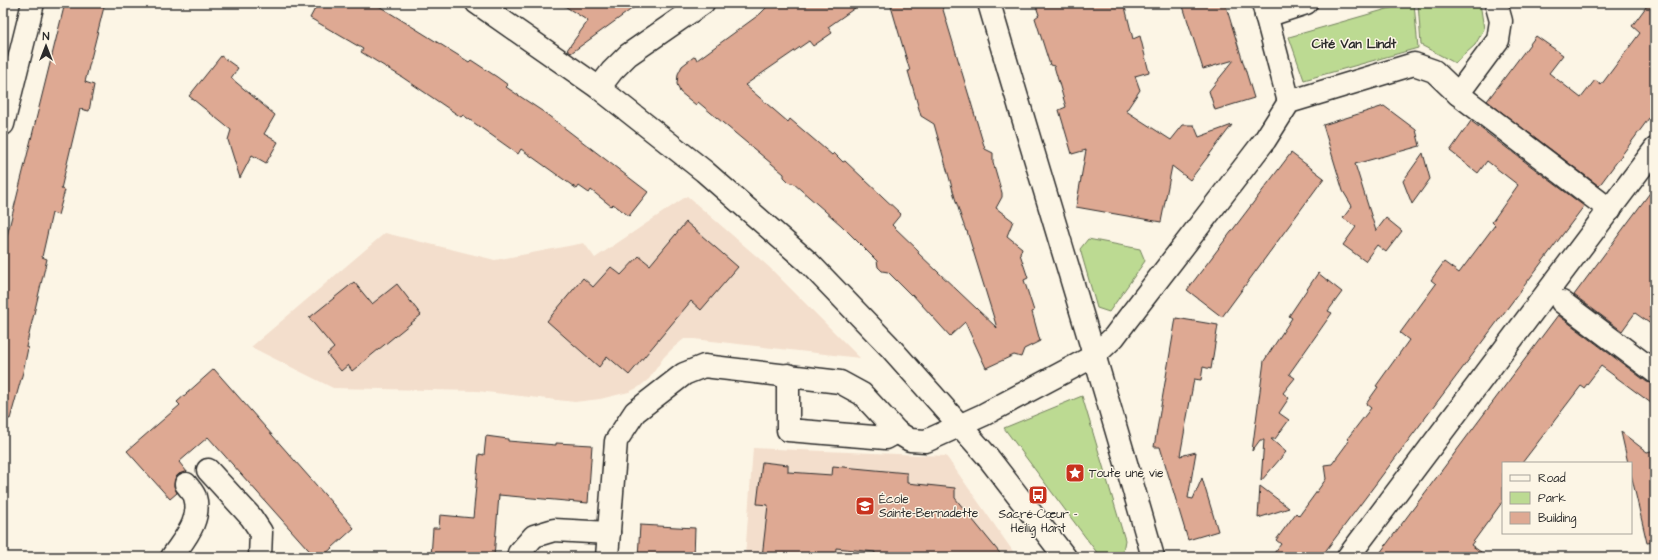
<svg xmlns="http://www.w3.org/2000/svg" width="1658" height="560" viewBox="0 0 1658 560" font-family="'Architects Daughter',sans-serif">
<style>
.built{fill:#f3decc}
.green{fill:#bcda92;stroke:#74825e}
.building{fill:#dea993;stroke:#2b2b2b}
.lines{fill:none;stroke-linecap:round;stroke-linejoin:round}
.minor-casing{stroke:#2b2b2b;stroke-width:25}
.minor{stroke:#fcf5e5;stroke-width:22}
.labels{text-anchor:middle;stroke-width:3;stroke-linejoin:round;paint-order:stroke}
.poi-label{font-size:12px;fill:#2b2b2b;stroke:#fcf5e5;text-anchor:start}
.neighbourhood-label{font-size:13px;font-weight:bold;fill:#2b2b2b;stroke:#fcf5e5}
</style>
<rect width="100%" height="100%" fill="#fcf5e5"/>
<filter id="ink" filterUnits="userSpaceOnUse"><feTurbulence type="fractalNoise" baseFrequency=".025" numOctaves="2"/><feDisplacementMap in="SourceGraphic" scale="8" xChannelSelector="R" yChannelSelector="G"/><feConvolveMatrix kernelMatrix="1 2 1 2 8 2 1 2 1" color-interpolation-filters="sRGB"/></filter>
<g filter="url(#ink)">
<g class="built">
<path d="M687,196L769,267L860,358L694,339H684L673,348L664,357L649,379L639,387L629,392L600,399L575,402L477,391L333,388L251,347L385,233L495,260L584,243L595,258Z"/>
<path d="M753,448L946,456L1017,557H745Z"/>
</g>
<g class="green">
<path d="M1408,3H1414L1418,48L1304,80L1289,37Z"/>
<path d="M1418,3H1480L1484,29L1475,45L1455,63L1421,45Z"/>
<path d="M1088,239L1140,249L1145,261L1109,312L1097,308L1080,249Z"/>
<path d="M1082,396L1125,540L1122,557H1103L1098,554L1004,428Z"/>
</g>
<g class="building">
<path d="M65,3H105L85,82L94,85L89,111L80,109L61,189L65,190L58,215L52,213L42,257L47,259L26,347L28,348L23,372L10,419L3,418V252Z"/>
<path d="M318,3H374L469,62L471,60L497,77L508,85L506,87L545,113L648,192L629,216L613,204L611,206L591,190L589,193L579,186L577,189L521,149L518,154L463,115L461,117L402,77L361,52L363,49L310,18Z"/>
<path d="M560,3H640L571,53L567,50L588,21Z"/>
<path d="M771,3H862L828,27L832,33L813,46L809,41L745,85L788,122L790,119L832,155L834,153L843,162L845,161L901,214L892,225L919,251L918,253L997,328L967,231H966L962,220L955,198L934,124L921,116L908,71H910L890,3H941L985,149L993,153V162L1002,193V197L996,208L1013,221L1007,236L1022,248L1020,254L1028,278L1024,280L1034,311L1032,312L1040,341L1024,349L1021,357L1014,355L986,368L965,322L950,336L912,294L911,295L888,272L882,271L878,267L877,261L841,225L793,183H790L784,177V174L698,102L696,105L680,92L677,84L678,74L682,66L695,56L697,60L760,14Z"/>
<path d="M1035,3H1124L1133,39L1140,36L1149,72L1135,76L1140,90L1126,111L1171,140L1183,125H1194L1199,137L1232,125L1190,180L1172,166L1161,222L1076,207L1086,150L1072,154L1059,110L1066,107L1054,66L1050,65L1035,18L1039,15Z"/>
<path d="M1182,3H1225L1254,98L1215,110L1209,91L1234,60L1203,69Z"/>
<path d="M1649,3H1655V110L1599,186L1487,101L1536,36L1563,55L1549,73L1581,98L1595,80L1601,85L1640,33L1632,26Z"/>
<path d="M221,56L238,68L231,78L275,115L264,134L278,142L266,163L252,155L240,178L228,140L231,130L189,96Z"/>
<path d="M1384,106L1416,130L1420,146L1355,164L1376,231L1386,218L1402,231L1386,252L1377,245L1365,261L1343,245L1356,227L1343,218L1352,206L1343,191L1323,125Z"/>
<path d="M1471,121L1584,206L1321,557H1271L1281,544L1276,540L1296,513L1299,516L1326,479L1324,465L1332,464L1349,441L1347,439L1371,408L1366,404L1378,387L1376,386L1409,340L1400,333L1436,284L1431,280L1444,262L1459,273L1495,225L1492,222L1518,185L1487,161L1478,173L1450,151Z"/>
<path d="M1291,153L1324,178L1222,317L1187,290Z"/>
<path d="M1423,153L1430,179L1412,204L1403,181Z"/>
<path d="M1655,186V327L1635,313L1622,331L1574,295Z"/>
<path d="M686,222L738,267L701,310L691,301L629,375L607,356L599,367L547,321L583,278L593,287L611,267L621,275L639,256L650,265Z"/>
<path d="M1318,273L1342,292L1328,311L1332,313L1289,374L1295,378L1283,393L1289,398L1279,413L1289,420L1275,439H1271L1286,452L1261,481L1264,440H1260L1252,451L1264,361L1292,318L1289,316Z"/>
<path d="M354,282L372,304L397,284L421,315L352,371L348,365L341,371L327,354L334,348L309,318Z"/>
<path d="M1558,315L1647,382L1655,384V406L1601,366L1584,388L1581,386L1522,463H1503V501L1471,545L1488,557H1377Z"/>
<path d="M1176,318L1218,325L1211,369L1203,367L1201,380L1194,379L1180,456L1196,452L1188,498L1193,499L1202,478L1218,531L1188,540L1160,447H1154Z"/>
<path d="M214,369L354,528L322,557H315L208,437L179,462L187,472L179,474L175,479L174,486L177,493L170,499L127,451L180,405L177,402Z"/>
<path d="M1621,432L1647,452L1655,450V542L1647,543L1631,474V463H1628Z"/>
<path d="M486,436L508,439V441L556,445V443L592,445L588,503L499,495L494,557H431L433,528H439L440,515L473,518L479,454L484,455Z"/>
<path d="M762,462L788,465V472L832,475L833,466L907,473V483L955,488V498L1003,557H874L875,552L836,548L835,557H762L768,505L757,504Z"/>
<path d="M1260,486L1289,508L1258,518Z"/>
<path d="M640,525L695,528L694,557H638Z"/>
</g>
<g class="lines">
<g class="minor-casing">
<g id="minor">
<path d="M477,3L599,88L704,171L808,262L889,346L987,456L1065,557"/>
<path d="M989,3C1043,188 1101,372 1153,557"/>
<path d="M1263,3L1289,102"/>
<path d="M1266,16L1306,3"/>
<path d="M599,88L612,71L628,55L703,3"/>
<path d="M1458,94L1498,40L1501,21L1496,3"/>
<path d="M3,124L33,3"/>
<path d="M1562,302L1655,372"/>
<path d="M788,375V430L886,438L897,432"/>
<path d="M208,470L251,517L261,532L260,557"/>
<path d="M172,557C184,539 202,520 195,497C194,493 189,488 186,484"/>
<path d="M518,557L519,553L534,536L554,530L609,533"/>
<path d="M607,557L616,441L635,412L684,374L704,366L840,382L862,394L897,432L910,440L926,441L983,415L1094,356L1114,337L1126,321L1265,140L1289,102L1414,64L1434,71L1458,94L1610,210"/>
<path d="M1348,557L1655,149"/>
</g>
</g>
<use href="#minor" class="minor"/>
</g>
</g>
<defs>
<g id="sight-square" transform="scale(1)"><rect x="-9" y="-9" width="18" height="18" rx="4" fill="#c8321e" stroke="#fcf5e5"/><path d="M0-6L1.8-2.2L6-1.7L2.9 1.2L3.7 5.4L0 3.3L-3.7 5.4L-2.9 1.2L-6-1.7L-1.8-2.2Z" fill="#fff"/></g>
<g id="bus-square" transform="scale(1)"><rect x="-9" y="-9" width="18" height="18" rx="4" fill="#c8321e" stroke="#fcf5e5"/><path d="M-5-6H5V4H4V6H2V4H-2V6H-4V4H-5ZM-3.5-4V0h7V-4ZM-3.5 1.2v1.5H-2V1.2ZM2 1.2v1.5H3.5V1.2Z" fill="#fff"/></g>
<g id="school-square" transform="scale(1)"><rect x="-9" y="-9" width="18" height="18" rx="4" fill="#c8321e" stroke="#fcf5e5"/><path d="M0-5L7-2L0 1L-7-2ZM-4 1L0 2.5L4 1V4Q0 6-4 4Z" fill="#fff"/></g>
</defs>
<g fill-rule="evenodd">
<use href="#sight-square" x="1075" y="473"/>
<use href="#bus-square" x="1038" y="495"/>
<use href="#school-square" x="865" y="506"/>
</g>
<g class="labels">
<g class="poi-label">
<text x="1089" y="477">Toute une vie</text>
<text x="879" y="503">École<tspan x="879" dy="14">Sainte-Bernadette</tspan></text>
<text x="1038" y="518" text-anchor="middle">Sacré-Cœur -<tspan x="1038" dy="14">Heilig Hart</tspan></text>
</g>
<g class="neighbourhood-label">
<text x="1354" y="48">Cité Van Lindt</text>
</g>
</g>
<rect width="1658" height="560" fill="none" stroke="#fcf5e5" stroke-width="16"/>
<rect x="8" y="8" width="1642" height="544" fill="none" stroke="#2b2b2b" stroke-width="1.5" filter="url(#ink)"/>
<rect x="1502" y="462" width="130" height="72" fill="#fcf5e5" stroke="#a8a49b"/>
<rect x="1510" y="475" width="20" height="6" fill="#fcf5e5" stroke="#a8a49b"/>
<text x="1538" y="482" font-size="12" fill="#2b2b2b">Road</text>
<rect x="1510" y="492" width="20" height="12" fill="#bcda92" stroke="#a8a49b"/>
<text x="1538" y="502" font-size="12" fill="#2b2b2b">Park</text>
<rect x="1510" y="512" width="20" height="12" fill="#dea993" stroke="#a8a49b"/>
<text x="1538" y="522" font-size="12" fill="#2b2b2b">Building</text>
<g transform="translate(46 46)" stroke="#fcf5e5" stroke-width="3" paint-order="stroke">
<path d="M0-3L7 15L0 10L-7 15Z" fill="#2b2b2b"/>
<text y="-6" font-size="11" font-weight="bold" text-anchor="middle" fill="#2b2b2b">N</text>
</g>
</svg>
